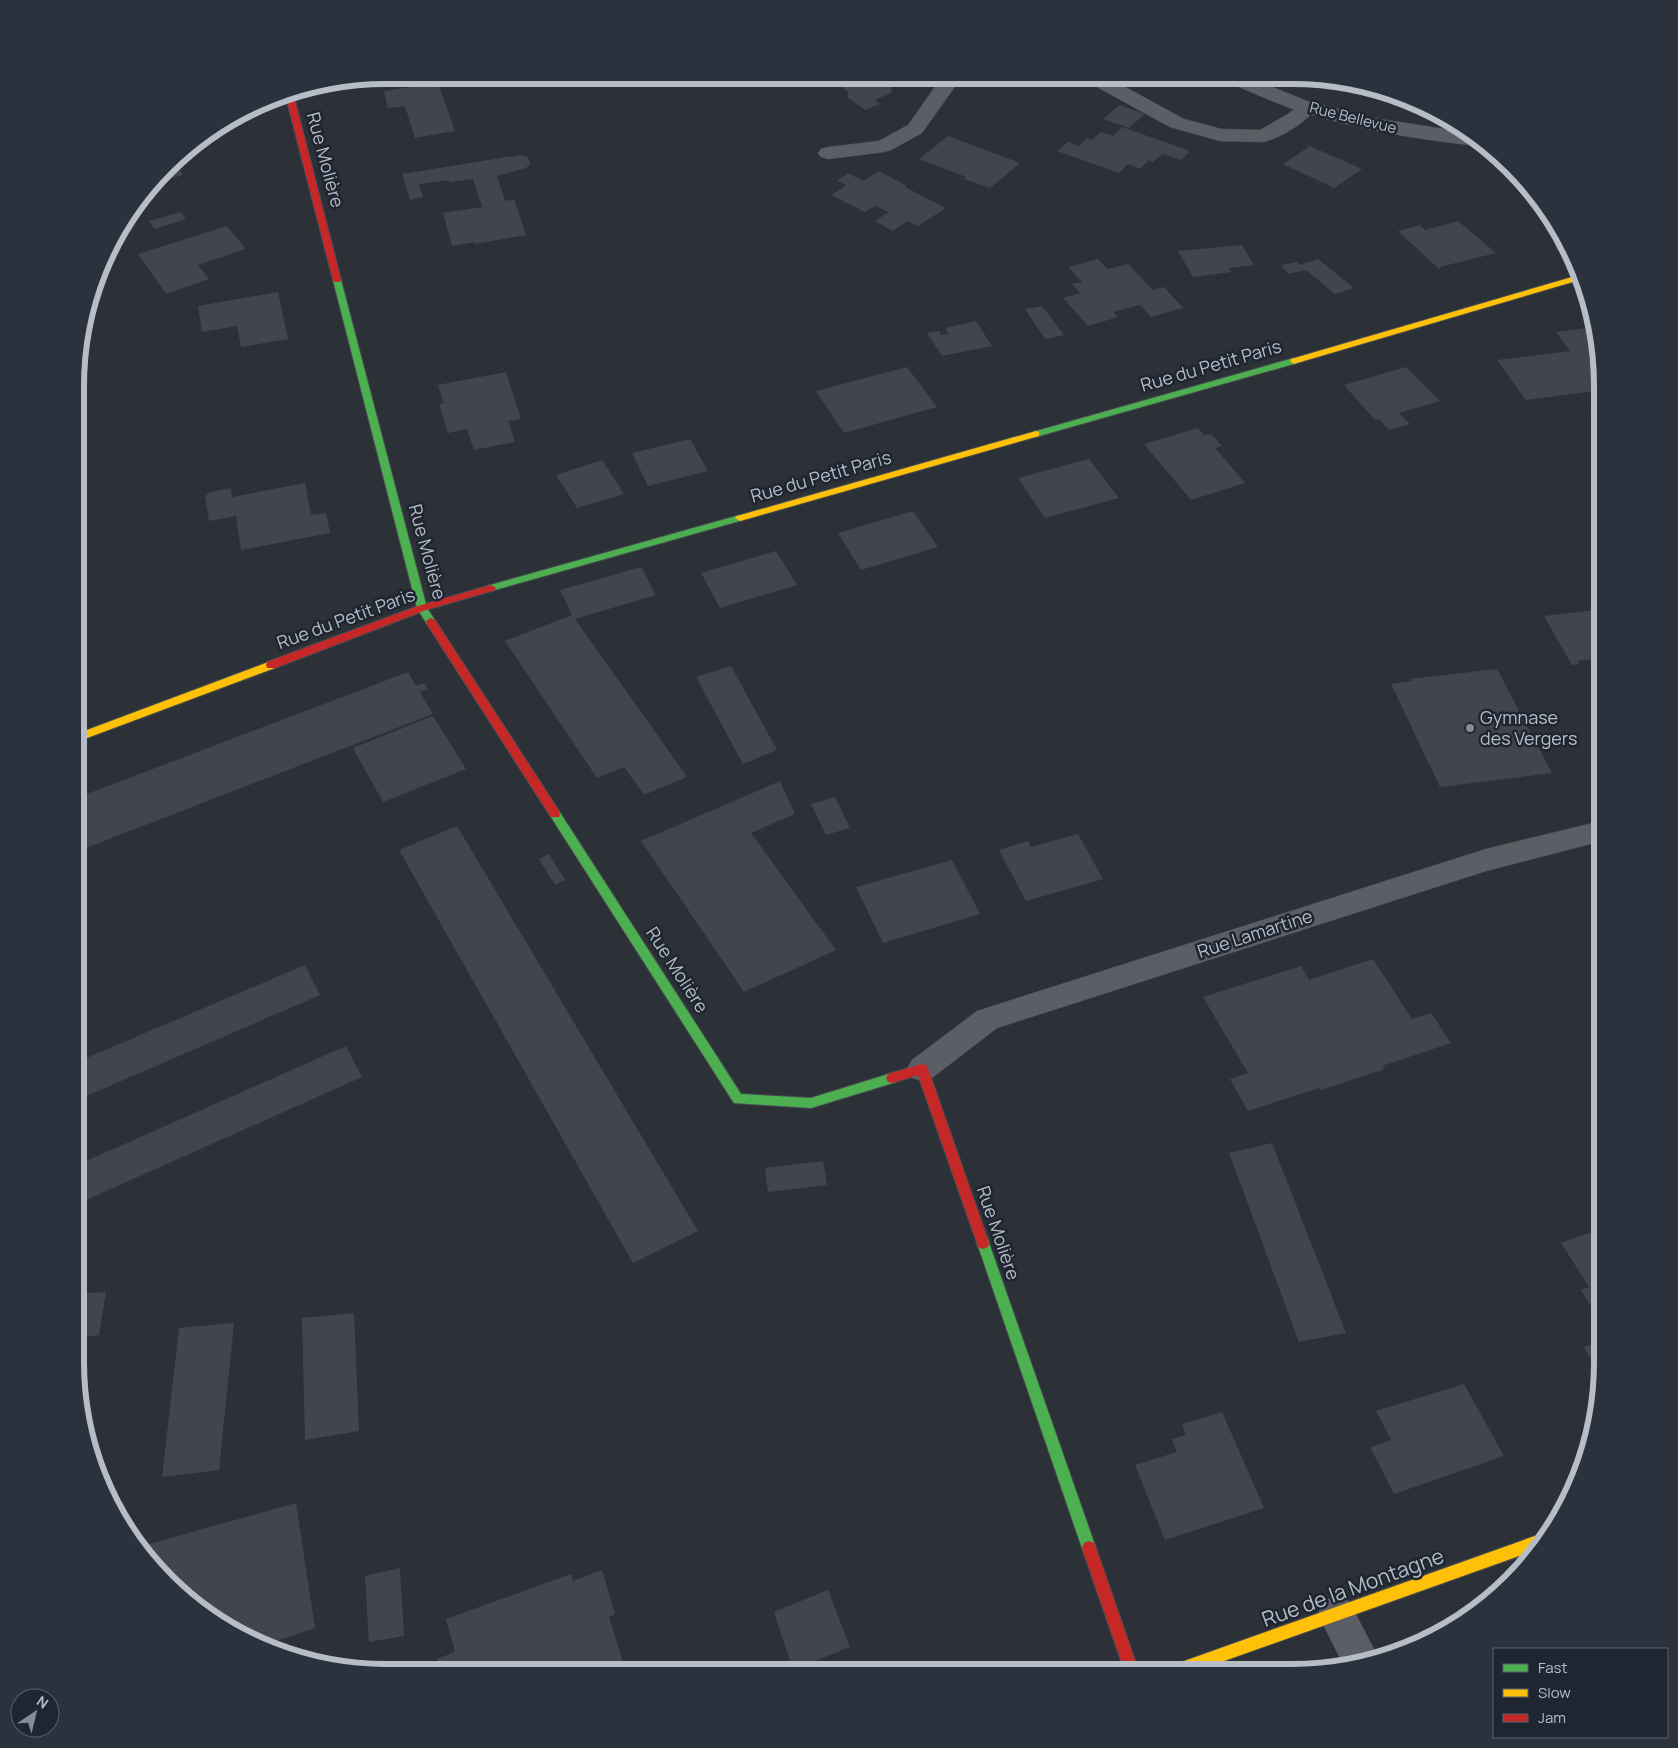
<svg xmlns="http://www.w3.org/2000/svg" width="1678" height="1748" viewBox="0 0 1678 1748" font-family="Manrope,sans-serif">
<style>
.building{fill:#42464c}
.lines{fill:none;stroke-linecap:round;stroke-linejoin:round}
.lane-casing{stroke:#494d52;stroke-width:1}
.street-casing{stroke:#494d52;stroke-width:1}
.fast-casing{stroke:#494d52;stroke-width:2}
.slow-casing{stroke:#494d52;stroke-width:2}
.jam-casing{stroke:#494d52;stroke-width:2}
.lane{fill:#5b5e65;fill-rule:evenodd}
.street{fill:#5b5e65;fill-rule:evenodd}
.fast{fill:#4caf50;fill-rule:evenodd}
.slow{fill:#ffc107;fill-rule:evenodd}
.jam{fill:#c62828;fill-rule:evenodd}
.poi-dot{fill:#858c95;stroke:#1f2631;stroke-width:2}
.labels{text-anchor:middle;stroke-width:5;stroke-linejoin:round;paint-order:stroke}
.far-street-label{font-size:15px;fill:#b6bdc7;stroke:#1f2631}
.street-label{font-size:18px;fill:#b6bdc7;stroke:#1f2631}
.poi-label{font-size:18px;fill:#b6bdc7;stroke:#1f2631;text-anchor:start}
.near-street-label{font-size:21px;fill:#b6bdc7;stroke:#1f2631}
.rim{fill:none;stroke:#b6bdc7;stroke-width:6}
</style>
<rect width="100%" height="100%" fill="#2b3137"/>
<g class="building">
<path d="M837,76H890L881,80L892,88L891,93L875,100L880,104L865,110L847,97L849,92L834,82Z"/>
<path d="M438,83L455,131L415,138L405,106L388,108L384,91Z"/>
<path d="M1120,105L1145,114L1129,128L1103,119Z"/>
<path d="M1122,127L1190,151L1181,160L1162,154L1153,162L1149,160L1140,169L1128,164L1119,173L1057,151L1068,142L1079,146L1087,138L1092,140L1101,132L1113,136Z"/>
<path d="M948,136L1020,163L990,188L964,179L966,177L919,159Z"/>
<path d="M1310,146L1362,169L1334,188L1283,164Z"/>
<path d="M520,155L528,157L530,164L526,168L497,176L505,201L514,199L526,235L475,244L474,242L452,246L443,213L482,207L473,179L450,182L449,180L419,184L423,197L410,200L402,174Z"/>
<path d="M171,165L173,169L178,168L183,175L155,183Z"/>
<path d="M879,171L907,186L905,187L946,208L918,226L907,221L893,231L875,221L889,212L875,206L865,212L831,195L847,185L837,181L848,173L863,181Z"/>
<path d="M181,212L186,219L155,229L149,221Z"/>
<path d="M1458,221L1496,253L1440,267L1442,268L1439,269L1398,231L1420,225L1425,230Z"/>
<path d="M227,226L246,249L198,265L209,279L166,294L138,254Z"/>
<path d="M1242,245L1254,265L1229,268L1231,272L1193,277L1178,251Z"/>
<path d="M1098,259L1108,269L1128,264L1153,290L1164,287L1183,308L1151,317L1140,305L1113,312L1118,317L1088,326L1063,298L1080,293L1072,284L1082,282L1068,267Z"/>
<path d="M1318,259L1354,288L1335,294L1306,270L1288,274L1281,265L1297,262L1300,265Z"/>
<path d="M278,292L288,339L241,347L237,326L202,332L198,306Z"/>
<path d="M1042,306L1055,323L1064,335L1045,339L1025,309Z"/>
<path d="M976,321L992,346L942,356L927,333L939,331L941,335L949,334L945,328Z"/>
<path d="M1595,327L1602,366V390L1526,400L1497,360L1570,351L1556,332Z"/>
<path d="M907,367L937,407L844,433L816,391Z"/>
<path d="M1406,367L1440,401L1399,413L1410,424L1389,430L1379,419L1375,420L1344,385Z"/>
<path d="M506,372L521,419L508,421L515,442L474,450L467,429L448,433L439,404L444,403L438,385Z"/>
<path d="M1602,408V427L1590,410Z"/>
<path d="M1198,428L1204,435L1211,434L1222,446L1215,448L1245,483L1191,500L1144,444Z"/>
<path d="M690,439L708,471L648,486L632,453Z"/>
<path d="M1089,459L1119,498L1045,518L1018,478Z"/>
<path d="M602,460L624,494L577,508L556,475Z"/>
<path d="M305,483L311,515L326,513L330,533L241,550L236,516L209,521L205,496L211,492L231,488L232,497Z"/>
<path d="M913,511L938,547L861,570L838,533Z"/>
<path d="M776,551L797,585L720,608L701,573Z"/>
<path d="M641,567L656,595L575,619L687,777L644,795L624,767L597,778L505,641L572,615L560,590Z"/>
<path d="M1602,609V658L1577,661L1579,664L1572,665L1544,616Z"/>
<path d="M731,666L777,750L743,764L696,677Z"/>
<path d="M1497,669L1552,773L1440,787L1391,684L1412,681L1410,679Z"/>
<path d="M408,672L416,686L424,683L428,689L420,692L433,714L78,851L79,797Z"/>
<path d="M433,716L466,769L383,802L353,748Z"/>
<path d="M780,781L795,814L751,833L836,950L744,992L641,841Z"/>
<path d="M835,797L850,828L826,835L811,804Z"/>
<path d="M457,826L698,1231L633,1263L399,850Z"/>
<path d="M1078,834L1103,879L1026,901L999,850L1028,841L1031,847Z"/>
<path d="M549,854L565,880L555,885L539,859Z"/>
<path d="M952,860L980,914L883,943L856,887Z"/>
<path d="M1373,959L1412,1019L1431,1013L1451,1043L1382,1066L1385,1069L1321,1090L1319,1088L1248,1111L1230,1079L1248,1073L1203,997L1301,966L1309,980Z"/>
<path d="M305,965L320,995L77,1100V1062Z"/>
<path d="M346,1046L362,1077L77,1204V1165Z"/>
<path d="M1272,1143L1346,1333L1299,1342L1229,1153Z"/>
<path d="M823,1161L827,1185L768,1192L765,1168Z"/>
<path d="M1601,1229L1602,1314L1597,1316L1581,1290L1589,1287L1561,1243Z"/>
<path d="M106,1292L99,1335L76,1338V1294Z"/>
<path d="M354,1313L359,1431L305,1440L302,1318Z"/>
<path d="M234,1323L219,1470L162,1477L179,1328Z"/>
<path d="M1602,1341V1379L1584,1347Z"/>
<path d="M1464,1384L1504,1456L1394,1494L1370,1447L1391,1440L1376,1411Z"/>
<path d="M1222,1412L1264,1508L1165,1540L1135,1465L1177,1452L1172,1439L1186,1435L1182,1424Z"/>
<path d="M296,1503L315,1628L270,1643L271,1648L231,1631L181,1596L138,1547Z"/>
<path d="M400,1568L404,1636L369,1642L365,1576Z"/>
<path d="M602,1570L615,1614L609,1617L626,1672H440L437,1659L455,1652L446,1619L571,1574L573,1581Z"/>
<path d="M828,1590L850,1647L793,1670L774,1612Z"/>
</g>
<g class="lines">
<g class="lane-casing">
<g id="lane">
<path d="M942,77H964L956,85L922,133L891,150L884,152L828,159L821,157L818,153L821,149L828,147L879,141L908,125Z"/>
<path d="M1084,77H1107L1184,119L1221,129L1260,130L1288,114L1301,103L1308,101L1315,103L1317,107C1307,122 1282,137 1264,142L1220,141L1170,127L1086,81Z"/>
<path d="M1336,1596L1349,1601L1379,1659L1344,1666L1318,1614L1323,1601Z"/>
</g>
</g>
<g class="street-casing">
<g id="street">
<path d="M1222,77H1248L1307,101L1373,118L1471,133L1486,144L1480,146C1418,140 1355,129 1296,110C1271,102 1248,90 1224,81Z"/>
<path d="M1602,821V841L1486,871L997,1028L932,1078L922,1081L912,1078L907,1069L912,1060L977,1011L1486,849Z"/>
</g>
</g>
<g class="fast-casing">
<g id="fast">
<path d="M337,277L341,280L427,608L436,622L431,626L427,624L417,608L333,280Z"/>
<path d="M1294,358L1298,361L1297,363L1039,436L1036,437L1031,434L1033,432Z"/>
<path d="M740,515L743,516L745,518L743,520L491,591L486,588L487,586Z"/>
<path d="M555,810L559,811L741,1094L811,1098L892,1073L896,1074L898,1078L896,1082L811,1108L734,1103L551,817L550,814L551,811Z"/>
<path d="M983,1237L988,1239L989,1243L1096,1548L1094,1553L1089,1555L1084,1553L1082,1548L977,1243L978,1239Z"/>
</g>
</g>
<g class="slow-casing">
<g id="slow">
<path d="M1579,275H1581L1583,279L1297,363L1294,364L1290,361L1291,359Z"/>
<path d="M1036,431L1039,432V436L740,521L735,518L737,516Z"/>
<path d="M271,661L275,662L276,665L275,668L79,741V733Z"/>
<path d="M1546,1532L1550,1534L1539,1549L1193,1672H1166L1168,1667L1173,1665Z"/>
</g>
</g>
<g class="jam-casing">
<g id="jam">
<path d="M287,95L294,97L341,280L340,282H334L333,280L286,97Z"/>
<path d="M491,585L496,588L495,590L426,610L275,668H267L266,665L267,662L418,606Z"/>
<path d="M431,618L435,620L559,811L560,814L559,817H551L427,624L426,622L427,620Z"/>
<path d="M922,1064L926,1065L928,1069L989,1243L988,1247L983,1249L978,1247L977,1243L918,1075L892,1083L888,1082L886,1078L888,1074Z"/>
<path d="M1089,1541L1094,1543L1096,1548L1139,1672H1125L1082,1548L1084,1543Z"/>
</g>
</g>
<use href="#lane" class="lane"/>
<use href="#street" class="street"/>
<use href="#fast" class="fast"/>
<use href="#slow" class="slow"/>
<use href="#jam" class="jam"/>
</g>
<circle class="poi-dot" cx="1470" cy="728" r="5"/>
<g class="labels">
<g class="far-street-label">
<text transform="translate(1353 118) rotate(14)" y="5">Rue Bellevue</text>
</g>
<g class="street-label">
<text transform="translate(325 160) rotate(75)" y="6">Rue Molière</text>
<text transform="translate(1211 366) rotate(-16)" y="6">Rue du Petit Paris</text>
<text transform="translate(821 477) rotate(-16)" y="6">Rue du Petit Paris</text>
<text transform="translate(427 552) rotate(75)" y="6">Rue Molière</text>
<text transform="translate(346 619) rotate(-20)" y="6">Rue du Petit Paris</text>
<text transform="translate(1255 934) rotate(-18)" y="6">Rue Lamartine</text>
<text transform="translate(677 970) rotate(57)" y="6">Rue Molière</text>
<text transform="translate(998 1233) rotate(71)" y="6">Rue Molière</text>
</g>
<g class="poi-label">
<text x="1480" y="724">Gymnase<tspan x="1480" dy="21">des Vergers</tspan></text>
</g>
<g class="near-street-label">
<text transform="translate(1353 1588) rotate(-20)" y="7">Rue de la Montagne</text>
</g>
</g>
<path d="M0 0H1678V1748H0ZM386 84H1292A302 302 0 0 1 1594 386V1362A302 302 0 0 1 1292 1664H386A302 302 0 0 1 84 1362V386A302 302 0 0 1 386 84Z" fill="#2b323d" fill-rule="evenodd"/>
<path class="rim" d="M386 84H1292A302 302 0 0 1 1594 386V1362A302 302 0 0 1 1292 1664H386A302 302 0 0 1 84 1362V386A302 302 0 0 1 386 84Z"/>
<rect x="1493" y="1648" width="175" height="90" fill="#1f2631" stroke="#5b626d"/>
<rect x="1503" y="1664" width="25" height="8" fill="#4caf50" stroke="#5b626d"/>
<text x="1538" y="1673" font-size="15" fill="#b6bdc7">Fast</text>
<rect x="1503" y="1689" width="25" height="8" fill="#ffc107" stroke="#5b626d"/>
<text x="1538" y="1698" font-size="15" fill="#b6bdc7">Slow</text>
<rect x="1503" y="1714" width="25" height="8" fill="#c62828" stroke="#5b626d"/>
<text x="1538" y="1723" font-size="15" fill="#b6bdc7">Jam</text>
<g transform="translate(35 1713) rotate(35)"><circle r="24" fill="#1f2631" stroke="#5b626d"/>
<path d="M0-4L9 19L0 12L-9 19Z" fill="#858c95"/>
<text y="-8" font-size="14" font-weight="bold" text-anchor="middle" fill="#b6bdc7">N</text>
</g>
</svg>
